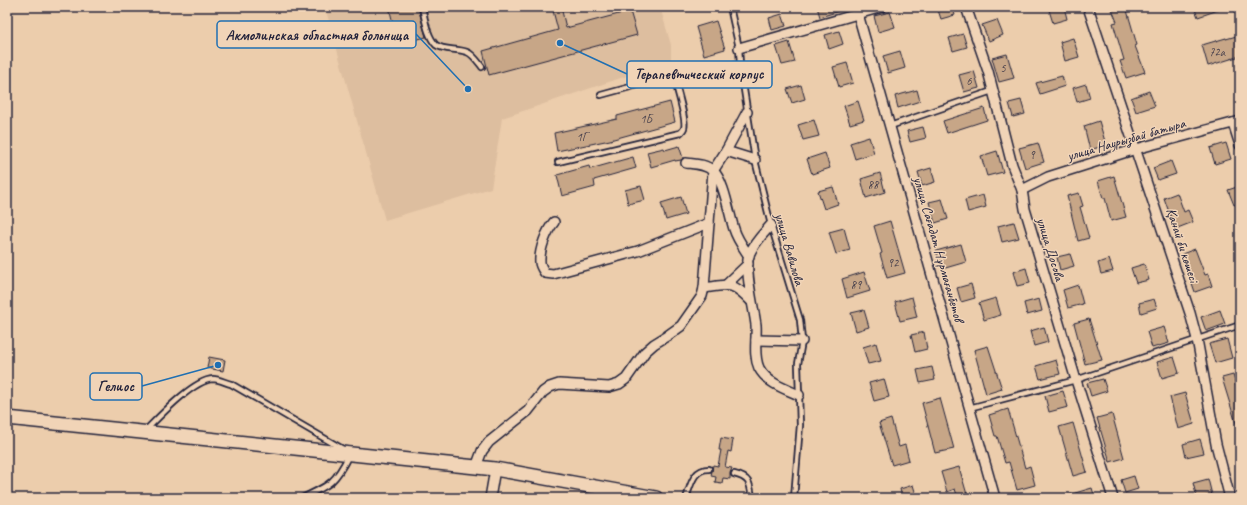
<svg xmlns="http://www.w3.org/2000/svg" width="1247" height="505" viewBox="0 0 1247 505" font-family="Caveat,sans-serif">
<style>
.built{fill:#ddbe9f}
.building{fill:#c7a687;stroke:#22223b}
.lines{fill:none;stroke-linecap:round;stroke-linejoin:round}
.lane-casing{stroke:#22223b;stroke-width:8}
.street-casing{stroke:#22223b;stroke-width:12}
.secondary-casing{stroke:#22223b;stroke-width:16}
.lane{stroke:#f1d4b7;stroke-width:4.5}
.street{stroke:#f1d4b7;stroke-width:9}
.secondary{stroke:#f1d4b7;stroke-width:13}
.labels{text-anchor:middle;stroke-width:3;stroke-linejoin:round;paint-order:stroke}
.number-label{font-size:12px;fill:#4b434e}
.street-label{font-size:14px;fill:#22223b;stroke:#f1d4b7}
.leader{fill:none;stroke:#1f6fb2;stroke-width:1.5}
.callout-dot{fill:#1f6fb2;stroke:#f1d4b7;stroke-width:1.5}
.callout{fill:#f1d4b7;stroke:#1f6fb2;stroke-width:1.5}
.callout-label{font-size:15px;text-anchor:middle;font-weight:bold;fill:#22223b}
</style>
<rect width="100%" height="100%" fill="#eccdac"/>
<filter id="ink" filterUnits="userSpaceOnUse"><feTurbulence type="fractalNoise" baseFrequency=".025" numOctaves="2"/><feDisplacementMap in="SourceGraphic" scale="8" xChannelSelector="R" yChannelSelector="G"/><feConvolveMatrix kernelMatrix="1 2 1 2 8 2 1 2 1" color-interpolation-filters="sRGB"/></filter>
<g filter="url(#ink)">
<path class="built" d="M325,7H660L671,45V61L502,118L491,188L385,220Z"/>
<g class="building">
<path d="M389,7H418L426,37L398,44Z"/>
<path d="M552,7H561L566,28L630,11L637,35L489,75L483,51L558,30Z"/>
<path d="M817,7H846V9L820,17Z"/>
<path d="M937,7H952L955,15L941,19Z"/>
<path d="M1048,7H1064L1067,19L1053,23Z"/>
<path d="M1111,7H1126L1137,45L1135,46L1145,72L1126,78L1120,61L1124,60L1113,23L1117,22Z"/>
<path d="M1194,7H1224V8L1198,17Z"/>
<path d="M890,12L895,27L878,32L874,16Z"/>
<path d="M782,14L786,26L772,30L769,18Z"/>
<path d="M997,20L1003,35L989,41L982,25Z"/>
<path d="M716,21L725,49L704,55L696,27Z"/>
<path d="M839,31L843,44L829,49L825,35Z"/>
<path d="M963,34L967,47L953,51L949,38Z"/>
<path d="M1240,35V56L1208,66L1202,45L1226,38V39Z"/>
<path d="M1073,38L1079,57L1065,61L1060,42Z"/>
<path d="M789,42L795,62L782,65L776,46Z"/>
<path d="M900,51L905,68L888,73L883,56Z"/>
<path d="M1007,54L1014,78L999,82L992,58Z"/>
<path d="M847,63L853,83L839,87L833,67Z"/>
<path d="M974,71L979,88L964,92L959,75Z"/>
<path d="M1062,76L1065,86L1040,94L1036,83Z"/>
<path d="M1086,84L1090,98L1077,102L1073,88Z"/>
<path d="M801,85L805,99L792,103L787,89Z"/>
<path d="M917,90L920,101L898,108L895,96Z"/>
<path d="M1149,91L1155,106L1136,112L1131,98Z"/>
<path d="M1021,100L1025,114L1013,117L1009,103Z"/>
<path d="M858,101L864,120L850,124L844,106Z"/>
<path d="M670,102L675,122L610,140L557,151L554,133L617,119V116Z"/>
<path d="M984,108L987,120L947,133L943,121Z"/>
<path d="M814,120L819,136L803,140L798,125Z"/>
<path d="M1099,121L1106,145L1090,150L1084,126Z"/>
<path d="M923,127L926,138L910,142L907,131Z"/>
<path d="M869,137L874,153L855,159L850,143Z"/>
<path d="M1038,143L1044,162L1025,168L1019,148Z"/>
<path d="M1226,143L1231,159L1215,164L1210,148Z"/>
<path d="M679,146L683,158L681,160L675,161V160L651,167L647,152L664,148L665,150Z"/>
<path d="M997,151L1003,172L987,176L981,156Z"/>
<path d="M825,153L830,168L812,174L807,159Z"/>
<path d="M633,157L636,168L594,180L595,187L562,196L557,175L589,166L590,169Z"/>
<path d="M1171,161L1176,174L1158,180L1153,168Z"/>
<path d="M931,168L935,182L922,186L918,172Z"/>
<path d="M880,173L885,192L866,198L861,179Z"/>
<path d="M1114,176L1126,217L1111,221L1105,198H1103L1098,181Z"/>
<path d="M641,186L645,200L628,204L625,190Z"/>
<path d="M1240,186V203L1234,205L1228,190Z"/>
<path d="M833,187L838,204L824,209L818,191Z"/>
<path d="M1079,193L1083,206L1080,207L1089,238L1078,241L1067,196Z"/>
<path d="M1177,193L1184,212L1188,210L1193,222L1175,229L1164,198Z"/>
<path d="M983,195L986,207L968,212L965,200Z"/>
<path d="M681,197L686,214L666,220L661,203Z"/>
<path d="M942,199L948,219L935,223L929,202Z"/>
<path d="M890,221L905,273L887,278L880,254L882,253L874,226Z"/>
<path d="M1014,222L1019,238L1002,242L998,226Z"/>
<path d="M844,228L850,250L836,254L829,232Z"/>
<path d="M961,244L966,262L942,269L936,251Z"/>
<path d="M1195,249L1205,275L1208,274L1212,286L1195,292L1182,254Z"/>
<path d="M1070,254L1074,266L1060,270L1057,257Z"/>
<path d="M1109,259L1113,271L1101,274L1098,263Z"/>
<path d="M1144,264L1149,280L1136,283L1131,268Z"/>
<path d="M1026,268L1030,283L1017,286L1013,272Z"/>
<path d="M864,272L870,291L847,298L842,279Z"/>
<path d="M971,284L975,298L961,302L957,288Z"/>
<path d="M1078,285L1083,304L1068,308L1063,290Z"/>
<path d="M912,297L917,317L900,321L895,302Z"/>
<path d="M996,298L1001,315L984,320L979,303Z"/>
<path d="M1039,299L1042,311L1027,315L1024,303Z"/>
<path d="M1154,299L1157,308L1141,313L1139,303Z"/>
<path d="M864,310L869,327L856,331L851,313Z"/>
<path d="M1220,310L1225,324L1206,331L1201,317Z"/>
<path d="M1089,319L1102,360L1085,364L1074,323Z"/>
<path d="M1044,327L1048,342L1034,346L1030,331Z"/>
<path d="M1164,327L1169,343L1152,348L1147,332Z"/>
<path d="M924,332L927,349L915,352L911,335Z"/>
<path d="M1227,339L1232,358L1215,363L1209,344Z"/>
<path d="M876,343L881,361L868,364L863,347Z"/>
<path d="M988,346L1002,389L986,394L974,350Z"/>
<path d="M209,357L225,360L223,371L207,368Z"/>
<path d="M1174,357L1179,373L1162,378L1157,362Z"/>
<path d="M1056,360L1060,374L1040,379L1036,366Z"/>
<path d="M932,367L935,380L920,383L917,370Z"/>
<path d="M1233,375L1240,400V429L1238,430L1222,378Z"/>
<path d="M884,379L889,397L874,401L869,383Z"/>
<path d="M1103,379L1107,391L1091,396L1087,383Z"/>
<path d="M1063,391L1068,407L1049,412L1045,396Z"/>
<path d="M1185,393L1194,424L1178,429L1170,397Z"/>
<path d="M940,398L954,449L935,453L922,403Z"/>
<path d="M1008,409L1025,468L1030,466L1035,485L1017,490L1009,462L1005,463L997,436H995L989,415Z"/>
<path d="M1112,414L1124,458L1110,462L1097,418Z"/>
<path d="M891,419L899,447L905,445L909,460L892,465L879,423Z"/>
<path d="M1073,423L1087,472L1073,476L1059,427Z"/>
<path d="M721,438L733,440L731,452L728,451L725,467L732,468L730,473V479L723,478L722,483L715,482L716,477L711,476L713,465L718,466L721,450H719Z"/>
<path d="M1200,439L1204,453L1186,457L1183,444Z"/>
<path d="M959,467L968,498H958L955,489L947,492L941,472Z"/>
<path d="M1134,476L1138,489L1125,493L1121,480Z"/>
<path d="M1208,479L1212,495L1197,498L1193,483Z"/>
<path d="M913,485L917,498H902L900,489Z"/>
<path d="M1092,488L1095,498H1065V496Z"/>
</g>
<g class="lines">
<g class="lane-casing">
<g id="lane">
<path d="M422,7C425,19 427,36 436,45C444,51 457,48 467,52C473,54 478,62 482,67"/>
<path d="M730,7L739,48L740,64L755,160L771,225L800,320L802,341L798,364L800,425L794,498"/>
<path d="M601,95L656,80L675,81L740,64"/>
<path d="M890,126L992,91"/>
<path d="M558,162L680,133C682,131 683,131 684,128C687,121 677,90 675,81"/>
<path d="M969,408L1076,380L1240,325"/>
<path d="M145,431C159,417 193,380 213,379C219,379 226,383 231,384L341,448"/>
<path d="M734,474C750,478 750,483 752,498"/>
<path d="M302,498C330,485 335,483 349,455"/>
<path d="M686,498C691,485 693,469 709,469"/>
</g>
</g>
<g class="street-casing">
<g id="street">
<path d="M856,7L995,498"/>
<path d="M966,7L988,71L1012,165L1022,190L1025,209L1076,380L1113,498"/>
<path d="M1088,7L1190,313L1197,339L1216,444L1230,498"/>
<path d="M739,48L882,7"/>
<path d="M1233,123L1240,145"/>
<path d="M726,151L755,160"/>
<path d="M686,163C695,164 706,164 713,171C724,180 729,214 734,229C737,239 743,247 749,256"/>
<path d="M1022,190L1048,177L1136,149L1240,121"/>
<path d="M554,222C547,230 539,250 540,262C540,266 543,270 545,273L553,274L638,251L709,223"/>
<path d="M771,225C763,234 753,244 749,255C744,270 754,308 756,325C757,339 753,355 759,368C767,383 785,389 799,395"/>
<path d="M727,284L748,264"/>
<path d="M704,288C730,284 733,282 751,301"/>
<path d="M756,340L802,341"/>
<path d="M476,467L482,451L489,442L528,411L543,392L550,387L559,384L609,387L619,384L626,379L645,352L654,344L667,336L681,326L702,296L704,288L713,171L726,151L747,112"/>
<path d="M490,498L495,469"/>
</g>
</g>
<g class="secondary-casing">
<path id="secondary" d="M7,418L495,469L656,498"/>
</g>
<use href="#lane" class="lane"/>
<use href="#street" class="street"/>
<use href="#secondary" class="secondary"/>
</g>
</g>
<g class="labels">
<g class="number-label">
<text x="1217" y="56">72а</text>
<text x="1003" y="72">5</text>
<text x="969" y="85">6</text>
<text x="646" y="123">1Б</text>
<text x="582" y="141">1Г</text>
<text x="1032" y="159">9</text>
<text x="873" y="189">88</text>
<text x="893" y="267">92</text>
<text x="856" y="289">89</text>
</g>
<g class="street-label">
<text transform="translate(1126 139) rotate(-16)" y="5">улица Наурызбай батыра</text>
<text transform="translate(1183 245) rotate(72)" y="5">Қанай би көшесі</text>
<text transform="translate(790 249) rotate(74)" y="5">улица Вавилова</text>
<text transform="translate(939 249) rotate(74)" y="5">улица Сағадат Нұрмағанбетов</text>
<text transform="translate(1051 249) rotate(73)" y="5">улица Досова</text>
</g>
</g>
<path class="leader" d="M468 89L416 34M560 43L627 74M218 365L142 386"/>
<g class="callout-dot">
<circle cx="468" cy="89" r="4"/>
<circle cx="560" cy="43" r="4"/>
<circle cx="218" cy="365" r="4"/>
</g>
<g class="callout">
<rect x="217" y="21" width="199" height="27" rx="4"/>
<rect x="627" y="61" width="145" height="27" rx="4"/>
<rect x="90" y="373" width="52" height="27" rx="4"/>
</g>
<g class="callout-label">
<text x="317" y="40">Акмолинская областная больница</text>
<text x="699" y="79">Терапевтический корпус</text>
<text x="116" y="391">Гелиос</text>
</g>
<rect width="1247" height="505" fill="none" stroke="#f1d4b7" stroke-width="24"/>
<rect x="12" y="12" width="1223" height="481" fill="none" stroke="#22223b" stroke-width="1.5" filter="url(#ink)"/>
</svg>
